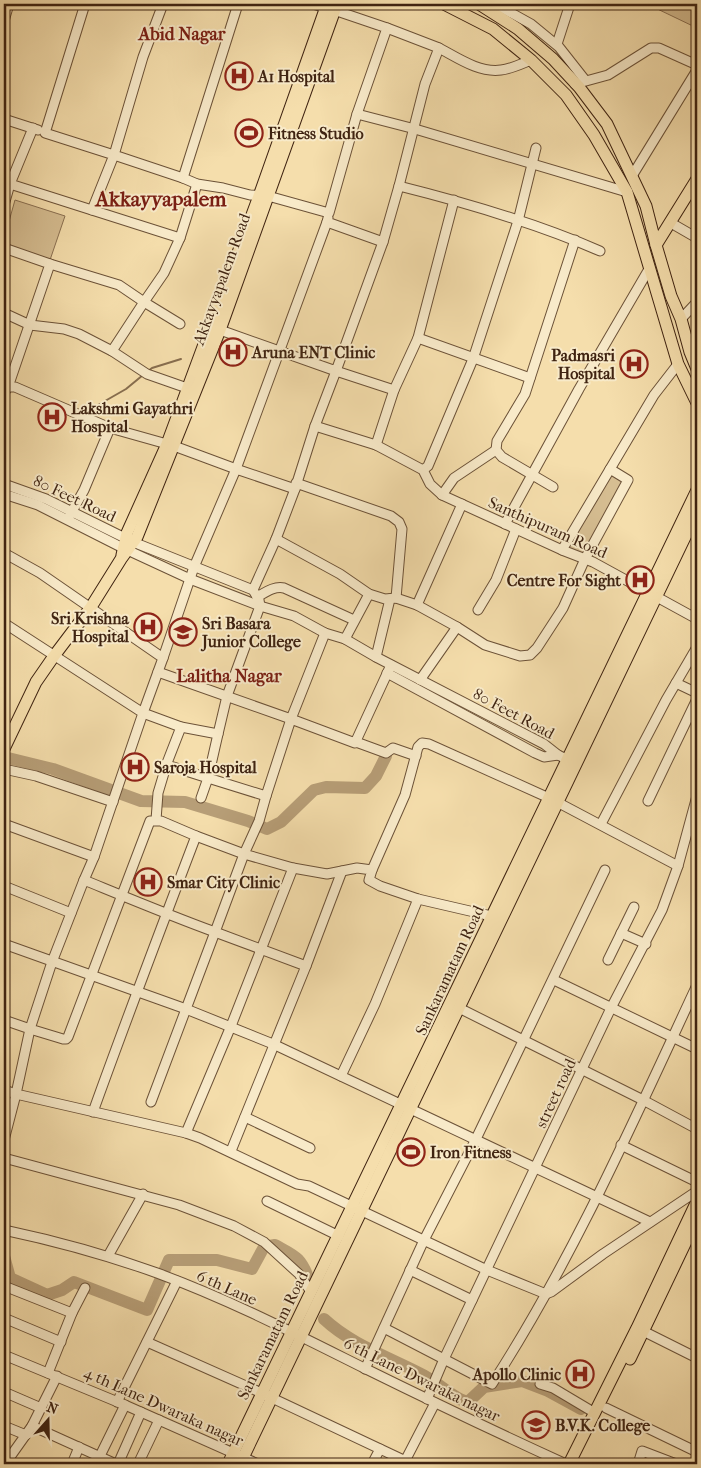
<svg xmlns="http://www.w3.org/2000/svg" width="701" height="1468" viewBox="0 0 701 1468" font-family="'IM FELL French Canon',serif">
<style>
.green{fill:#d6be92;stroke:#8a7052}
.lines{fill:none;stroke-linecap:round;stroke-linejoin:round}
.stream{stroke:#876d4e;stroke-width:2}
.river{stroke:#b79e77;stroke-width:12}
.minor-casing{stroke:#6c5238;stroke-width:11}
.major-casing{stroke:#3f2311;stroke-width:13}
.minor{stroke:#f8eac9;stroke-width:9}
.major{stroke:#f5deac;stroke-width:11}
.labels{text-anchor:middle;stroke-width:4;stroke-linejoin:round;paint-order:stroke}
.poi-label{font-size:16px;font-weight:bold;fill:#3f2311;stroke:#f8eac9;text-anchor:start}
.street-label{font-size:16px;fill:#3f2311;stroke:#f8eac9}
.neighbourhood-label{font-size:18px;font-weight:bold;fill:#7a1f14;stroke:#f8eac9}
.district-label{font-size:21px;font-weight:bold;fill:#7a1f14;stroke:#f8eac9}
</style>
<rect width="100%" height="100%" fill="#f5deac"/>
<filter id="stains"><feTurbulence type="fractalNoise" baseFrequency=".004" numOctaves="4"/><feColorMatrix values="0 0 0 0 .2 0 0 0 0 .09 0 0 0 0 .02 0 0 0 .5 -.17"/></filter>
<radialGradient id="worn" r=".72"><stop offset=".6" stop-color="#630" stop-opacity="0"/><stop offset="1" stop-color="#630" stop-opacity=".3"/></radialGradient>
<g class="green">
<path d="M647,4H697V28Z"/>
<path d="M15,200L65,216L50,260L4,244V239Z"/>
<path d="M610,469L628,480L585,559L562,550Z"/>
</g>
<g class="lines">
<g class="stream">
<path d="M148,371L152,368L181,359"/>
<path d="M91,409L126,389L143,375"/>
</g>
<g class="river">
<path d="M4,757L53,769L141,801L185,802L248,821L267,829L281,822L314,790L326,787L365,788L376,776L386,756"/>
<path d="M4,1256L10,1278L47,1295L62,1290L74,1282L147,1310L169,1260H217L252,1269L264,1247L275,1245C295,1256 301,1257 309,1280"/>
<path d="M324,1319C353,1346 390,1357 425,1376C439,1383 455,1400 468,1402L484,1387L522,1381L548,1391L581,1409"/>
</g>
<g class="minor-casing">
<g id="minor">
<path d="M85,4L45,133L114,155L92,210"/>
<path d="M163,4L143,57L114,155L183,178"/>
<path d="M238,4L183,178L197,184L223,188L250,195L268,196L329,213L357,114L415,129L627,192"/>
<path d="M313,4L326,8"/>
<path d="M495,4L531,24L559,47L585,80"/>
<path d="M334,10L387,28L357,114"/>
<path d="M4,21L9,4"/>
<path d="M387,28L439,48L425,84L399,186"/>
<path d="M557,44L570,4"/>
<path d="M439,48C458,58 479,73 501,70C511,69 521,64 531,60"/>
<path d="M575,84L608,75L651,48H659L697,65"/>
<path d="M4,119L38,130"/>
<path d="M33,128L10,184L180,238"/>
<path d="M632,176L697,70"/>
<path d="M4,205L10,184"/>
<path d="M671,223L697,238"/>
<path d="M383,242L399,186C467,203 536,223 600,251"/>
<path d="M4,248L50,264L8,387"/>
<path d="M50,264L119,285L144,302L112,351"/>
<path d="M4,313L30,325L64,329L79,334L112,351L147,374L187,388"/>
<path d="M681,319L697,302"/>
<path d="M180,324L144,302L164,273L180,238L197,184"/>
<path d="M220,330L336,371L383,242L327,222L328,218"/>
<path d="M418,338L454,200"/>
<path d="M4,393L8,387H15L110,428L174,446L236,469L327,222"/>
<path d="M315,426L336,371L394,390L418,338L530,378"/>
<path d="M376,445L394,390"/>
<path d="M423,470L428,466L473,359L518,221L536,148"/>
<path d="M296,483L391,516L399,522L402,529L396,598"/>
<path d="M4,484L46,499L133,542L253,590L259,600L260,606L227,696L218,734L181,727L143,713L163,658L40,573L4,553"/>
<path d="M553,487L502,457L496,450L497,441L525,394L575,240"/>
<path d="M4,494L38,505L123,548L190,579L260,606L294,616L325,633L291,719L158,672"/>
<path d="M442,495L454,478L496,450"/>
<path d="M70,515L84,490L110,428"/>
<path d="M505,524L579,389L649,269"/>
<path d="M276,539L295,489L315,426L376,445L423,470L430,484L442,495L562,550L593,562L697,619"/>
<path d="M562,550L654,395L678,364"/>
<path d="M253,590L276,539L340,574L369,594L385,599L396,598L417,605L462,504"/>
<path d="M257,597C266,592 274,586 284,588L354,620"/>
<path d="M417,605L457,627L485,645L520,656L530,655L537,648L563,608L585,559L628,480L610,469"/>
<path d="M478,610L496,580L516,529"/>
<path d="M4,623L143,713L94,857"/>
<path d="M325,633L345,639L369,594"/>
<path d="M345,639L376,657L544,744L558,755L573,762"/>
<path d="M376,657L390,599"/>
<path d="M163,658L194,567L236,469L295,489"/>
<path d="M387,673L535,753L544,757L558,755"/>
<path d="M420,680L457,627"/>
<path d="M676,683L697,693"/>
<path d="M181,727L167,763L170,766L208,778L201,798"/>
<path d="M218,734L208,778L266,796L291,719L355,743L391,665"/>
<path d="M356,742L386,753L393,748L416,756"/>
<path d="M4,769L36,776L113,802"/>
<path d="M648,801L697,699"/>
<path d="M557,802L678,866"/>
<path d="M156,820L158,793L167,763"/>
<path d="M4,824L94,857L84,880"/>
<path d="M601,824L666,700L697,647"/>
<path d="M196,836L244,854L215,932L306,966L231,1151"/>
<path d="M293,868L327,874L357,868L372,870L369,880L380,886L418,899L487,915L496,919"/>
<path d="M372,870L405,795L418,747L422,743L429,744L549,798"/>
<path d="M4,886L71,913"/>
<path d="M621,933L646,944"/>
<path d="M4,944L186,1009L151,1102"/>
<path d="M608,960L634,907"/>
<path d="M306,966L342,871"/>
<path d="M554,980L697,1049"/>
<path d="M459,1008L643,1100L697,1129"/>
<path d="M4,1020L30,1029L16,1094L186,1133L200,1138L297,1184L309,1186L487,1270L546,1294L551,1292L603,1254L697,1191"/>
<path d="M341,1076L375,1004L418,899"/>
<path d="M4,1090L16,1094L4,1140"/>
<path d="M93,1112C126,1020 161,928 196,836L161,821H150L68,1037L66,1039H63L30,1029L52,962L84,880C128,898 171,916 215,932L186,1009L273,1044L650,1222"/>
<path d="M245,1117L310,1148"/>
<path d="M186,1133L231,1026L293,868L244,854L259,821L266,796"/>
<path d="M621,1145L697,1182"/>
<path d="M4,1158L179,1205L234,1226L264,1242L299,1274L311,1292"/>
<path d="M267,1201L339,1236"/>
<path d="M4,1230C56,1241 107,1255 157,1273C228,1299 296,1334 364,1368C431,1401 498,1433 566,1464"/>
<path d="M108,1256L143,1194"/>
<path d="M410,1270L472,1300"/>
<path d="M4,1286L72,1313"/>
<path d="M4,1318L61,1342"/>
<path d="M384,1328L492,1384C573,1259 634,1120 697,985"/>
<path d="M639,1329L697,1358"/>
<path d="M147,1342L255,1390L412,1464"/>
<path d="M4,1355L125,1405L258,1464"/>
<path d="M365,1369L424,1240L475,1141L605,870"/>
<path d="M48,1373L72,1313L85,1288"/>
<path d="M540,1384L553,1388L595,1413"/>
<path d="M4,1392L41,1408"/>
<path d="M427,1399L444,1359L611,1008L662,910L678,866L697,796"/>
<path d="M117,1402L177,1281"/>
<path d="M606,1408L697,1452"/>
<path d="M4,1426L26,1435"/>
<path d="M32,1426L116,1464"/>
<path d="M405,1461L435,1403"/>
<path d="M5,1464L32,1426L57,1376"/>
<path d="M72,1464L79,1447"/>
<path d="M96,1464L125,1405"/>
<path d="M118,1464L141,1412"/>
<path d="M138,1464L159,1420"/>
<path d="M372,1464L380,1449"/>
<path d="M638,1464L642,1451L676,1464"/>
</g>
</g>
<g class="major-casing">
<g id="major">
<path d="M444,4L493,29L531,60L566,95L594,135L627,192L678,364L697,403"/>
<path d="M479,4L518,29L553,59L579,87L607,124L646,206L656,245L671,296L681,319L690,352L697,369"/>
<path d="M656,245L697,179"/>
<path d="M122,555L127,533L167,444L259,196L327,4"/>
<path d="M4,749L36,682L54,656L91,607L121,559L137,537L220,330L337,4"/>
<path d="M630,1359L693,1227"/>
<path d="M228,1464L697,490"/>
<path d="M240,1464L697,512"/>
<path d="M569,1464L637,1328L697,1201"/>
</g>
</g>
<use href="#minor" class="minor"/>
<use href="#major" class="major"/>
</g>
<defs>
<g id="hospital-ring" transform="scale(1.4375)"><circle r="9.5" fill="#f8eac9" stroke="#8f2418" stroke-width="1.5"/><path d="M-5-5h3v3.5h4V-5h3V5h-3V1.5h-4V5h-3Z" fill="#8f2418"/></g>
<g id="stadium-ring" transform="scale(1.4375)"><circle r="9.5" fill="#f8eac9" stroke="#8f2418" stroke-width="1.5"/><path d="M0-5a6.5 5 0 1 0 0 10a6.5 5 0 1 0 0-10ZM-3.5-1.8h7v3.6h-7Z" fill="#8f2418"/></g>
<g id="university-ring" transform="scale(1.4375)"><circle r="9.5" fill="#f8eac9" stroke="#8f2418" stroke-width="1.5"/><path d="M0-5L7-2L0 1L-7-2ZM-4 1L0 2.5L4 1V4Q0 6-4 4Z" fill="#8f2418"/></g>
</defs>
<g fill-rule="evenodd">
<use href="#hospital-ring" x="239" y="76"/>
<use href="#stadium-ring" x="249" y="133"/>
<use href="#hospital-ring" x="233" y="352"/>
<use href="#hospital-ring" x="634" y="364"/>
<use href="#hospital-ring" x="52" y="417"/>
<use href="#hospital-ring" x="640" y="580"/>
<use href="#hospital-ring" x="148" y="627"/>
<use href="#university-ring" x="183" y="632"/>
<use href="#hospital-ring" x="135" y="767"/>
<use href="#hospital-ring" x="148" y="882"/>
<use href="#stadium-ring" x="411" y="1152"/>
<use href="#hospital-ring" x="580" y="1374"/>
<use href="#university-ring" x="536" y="1425"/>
</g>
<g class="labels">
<g class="poi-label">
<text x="258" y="82">A1 Hospital</text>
<text x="268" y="139">Fitness Studio</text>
<text x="252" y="358">Aruna ENT Clinic</text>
<text x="615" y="361" text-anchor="end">Padmasri<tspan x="615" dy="18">Hospital</tspan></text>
<text x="71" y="414">Lakshmi Gayathri<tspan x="71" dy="18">Hospital</tspan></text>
<text x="621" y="586" text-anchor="end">Centre For Sight</text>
<text x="129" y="624" text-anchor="end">Sri Krishna<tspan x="129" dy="18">Hospital</tspan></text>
<text x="202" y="629">Sri Basara<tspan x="202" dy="18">Junior College</tspan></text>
<text x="154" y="773">Saroja Hospital</text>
<text x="167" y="888">Smar City Clinic</text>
<text x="430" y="1158">Iron Fitness</text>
<text x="561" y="1380" text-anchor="end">Apollo Clinic</text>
<text x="555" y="1431">B.V.K. College</text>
</g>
<g class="street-label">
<text transform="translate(221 279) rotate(-70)" y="6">Akkayyapalem Road</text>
<text transform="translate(75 498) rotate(25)" y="6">80 Feet Road</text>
<text transform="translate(548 527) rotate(24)" y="6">Santhipuram Road</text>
<text transform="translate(514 713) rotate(28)" y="6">80 Feet Road</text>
<text transform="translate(449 970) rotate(-65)" y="6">Sankaramatam Road</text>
<text transform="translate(555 1093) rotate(-65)" y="6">street road</text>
<text transform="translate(227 1287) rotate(24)" y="6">6 th Lane</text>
<text transform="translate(272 1335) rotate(-64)" y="6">Sankaramatam Road</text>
<text transform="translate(422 1379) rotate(26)" y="6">6 th Lane Dwaraka nagar</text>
<text transform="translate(164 1406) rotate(24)" y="6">4 th Lane Dwaraka nagar</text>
</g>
<g class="neighbourhood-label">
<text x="182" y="40">Abid Nagar</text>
<text x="229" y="682">Lalitha Nagar</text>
</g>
<g class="district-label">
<text x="161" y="206">Akkayyapalem</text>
</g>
</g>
<rect width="701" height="1468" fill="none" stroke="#f5deac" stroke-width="20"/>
<rect x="5" y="5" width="691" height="1458" fill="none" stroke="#3f2311" stroke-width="2.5"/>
<rect x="10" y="10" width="681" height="1448" fill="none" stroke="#3f2311"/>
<g transform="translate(48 1420) rotate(20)" stroke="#f8eac9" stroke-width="4" paint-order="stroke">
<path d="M0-4L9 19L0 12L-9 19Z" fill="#3f2311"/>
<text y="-8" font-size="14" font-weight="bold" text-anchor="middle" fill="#3f2311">N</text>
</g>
<rect width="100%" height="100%" filter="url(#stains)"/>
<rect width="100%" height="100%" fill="url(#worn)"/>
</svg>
